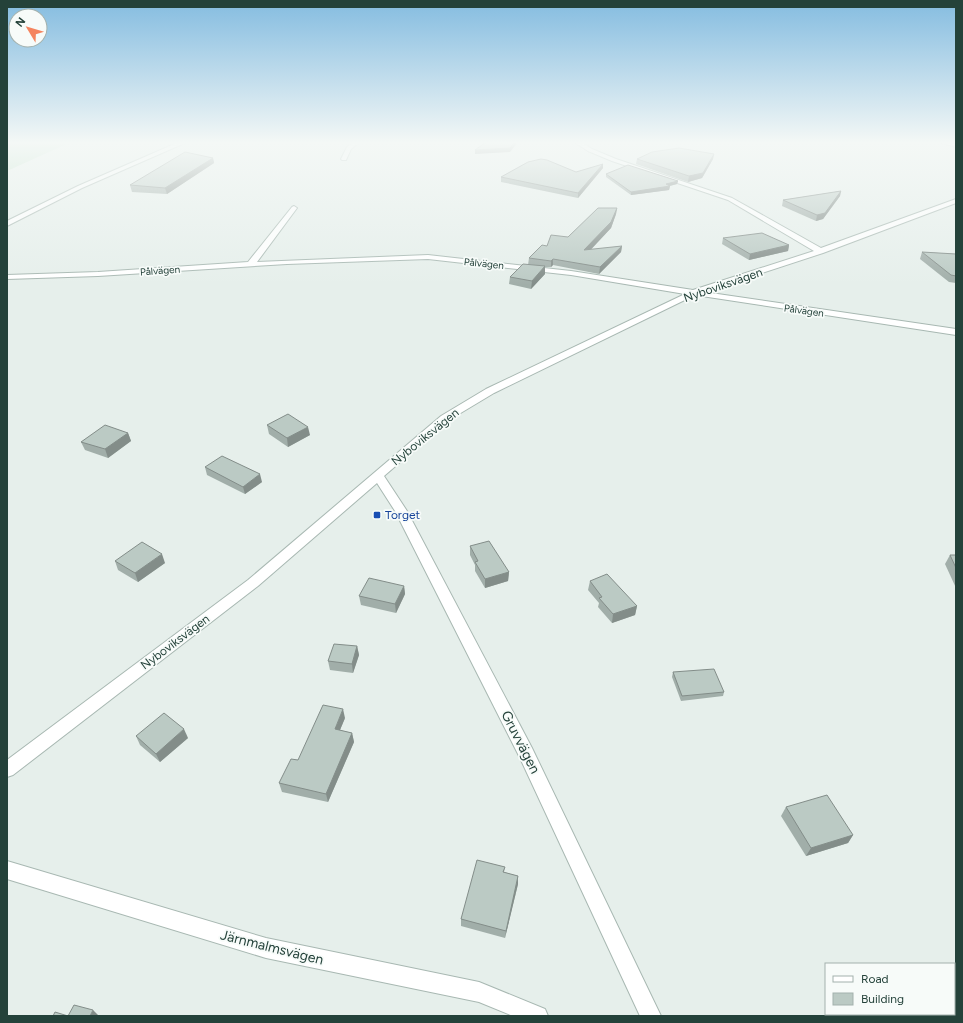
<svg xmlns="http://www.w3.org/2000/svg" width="963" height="1023" viewBox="0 0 963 1023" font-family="Figtree,sans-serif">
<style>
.green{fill:#bfe0c8}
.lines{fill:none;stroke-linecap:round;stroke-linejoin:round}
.minor-casing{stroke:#a8b8b2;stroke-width:2}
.minor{fill:#fff;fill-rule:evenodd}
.wall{fill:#a1aea9}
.shaded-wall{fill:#838d89}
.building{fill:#bbcac4;stroke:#838d89}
.transit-dot{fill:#1a4fb4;stroke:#f7fbf9;stroke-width:1.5}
.labels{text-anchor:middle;stroke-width:3.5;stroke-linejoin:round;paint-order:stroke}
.far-street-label{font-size:10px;fill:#24423a;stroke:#f7fbf9}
.street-label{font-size:12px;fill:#24423a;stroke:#f7fbf9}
.transit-label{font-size:12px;fill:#164399;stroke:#f7fbf9;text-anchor:start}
.near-street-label{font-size:14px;fill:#24423a;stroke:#f7fbf9}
</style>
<rect width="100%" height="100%" fill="#e6efeb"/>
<path class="green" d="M7,142H71L7,171Z"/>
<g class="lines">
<g class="minor-casing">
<g id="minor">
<path d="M179,142H187L82,188L7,226V221L78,186Z"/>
<path d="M353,142H360L351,149L346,160H342L341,159L347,147Z"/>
<path d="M574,142H581L592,149L616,159L732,198L821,248L956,199V203L823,253L704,292L956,329V335L695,295L494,393L449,420L384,476L407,511L532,748L661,1016H640L520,758L395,511L377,483L258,586L13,775L7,777V760L248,580L441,416L486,389L685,294L571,275L428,259L287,264L98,276L7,279V275L98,272L248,262L292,207L294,206L297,208L257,262L428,255L571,271L693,290L814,251L728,200L612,161L588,151Z"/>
<path d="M941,142L956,143V147L942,143Z"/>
<path d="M7,861L266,938L479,982L545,1009L548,1016H513L479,1002L266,958L7,879Z"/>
</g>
</g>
<use href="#minor" class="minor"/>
</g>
<g class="wall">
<path d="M714,154L713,159L702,178L688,182L636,164L637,159Z"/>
<path d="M213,158L214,163L167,194L132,192L130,185Z"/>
<path d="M603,168L578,198L501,182V177L576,172Z"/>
<path d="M606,174L678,181L677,184L670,186L669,190L631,195L606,177Z"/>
<path d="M841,191L840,196L823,219L816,221L782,206L783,200Z"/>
<path d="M617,208L616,214L611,228L590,250L622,246L621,252L599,274L553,265L551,267H545V274L531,289L509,284L510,277L528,265L529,258L547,246L568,237Z"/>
<path d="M723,238L789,245L788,251L749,260L722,244Z"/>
<path d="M922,252L956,254V283L949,282L920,259Z"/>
<path d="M267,425L310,435L288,447L269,434Z"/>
<path d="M128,433L131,441L108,458L85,450L81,442Z"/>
<path d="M205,467L262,482L245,494L207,475Z"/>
<path d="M470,546L509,572L508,581L485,588L475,571V565L470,555Z"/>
<path d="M950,555H956V588L945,564Z"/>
<path d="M115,561L165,563L138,582L118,570Z"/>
<path d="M590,581L637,606L635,615L612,623L598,607L599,603L588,590Z"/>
<path d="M404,586L405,594L396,613L361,605L359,596Z"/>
<path d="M357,646L359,655L353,673L330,670L328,661Z"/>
<path d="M673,672L724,692L723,696L681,701L672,677Z"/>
<path d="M345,718L340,730L352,733L354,742L328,802L282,792L279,783L298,760Z"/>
<path d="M136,736L188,738L160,762L140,745Z"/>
<path d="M786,807L853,835L848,843L806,856L781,816Z"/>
<path d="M505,867L504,872L518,876V884L505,938L461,926V919Z"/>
</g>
<g class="shaded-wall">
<path d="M515,142H518L510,152L475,154V150Z"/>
<path d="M714,154L713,159L702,178L688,182L689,176Z"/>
<path d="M213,158L214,163L167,194L165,188Z"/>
<path d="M603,164V168L578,198V193Z"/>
<path d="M678,181L677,184L669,186H670L669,190L631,195V192Z"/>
<path d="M841,191L840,196L823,219L816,221L817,215Z"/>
<path d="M617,208L616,214L611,228L584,257V250Z"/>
<path d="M789,245L788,251L749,260L750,254Z"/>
<path d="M622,246L621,252L599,274L600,267Z"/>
<path d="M553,259V265L551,267V261Z"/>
<path d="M545,266V274L531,289L532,281Z"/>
<path d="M308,427L310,435L288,447L287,438Z"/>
<path d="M128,433L131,441L108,458L105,449Z"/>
<path d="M260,474L262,482L245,494L243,487Z"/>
<path d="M162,554L165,563L138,582L135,573Z"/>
<path d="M509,572L508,581L485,588V579Z"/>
<path d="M404,586L405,594L396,613L395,604Z"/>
<path d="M637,606L635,615L612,623L613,614Z"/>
<path d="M357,646L359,655L353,673L352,664Z"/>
<path d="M343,709L345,718L337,737L335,729Z"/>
<path d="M184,729L188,738L160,762L156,754Z"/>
<path d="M352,733L354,742L328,802L326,794Z"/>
<path d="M853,835L848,843L806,856L811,848Z"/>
<path d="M518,876V884L505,938L506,931Z"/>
<path d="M93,1010L99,1016H90Z"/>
</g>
<g class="building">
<path d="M486,142H515L510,148L475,150Z"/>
<path d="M679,148L714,154L703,173L689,176L637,159L652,152Z"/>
<path d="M185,152L213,158L165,188L130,185Z"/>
<path d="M541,159L547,160L576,172L603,164L578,193L501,177L528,162Z"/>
<path d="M628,165L678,181L666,184L670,186L631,192L606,174Z"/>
<path d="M841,191L825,213L817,215L783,200Z"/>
<path d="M598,208H617L611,222L584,250L622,246L600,267L553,259L551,261L529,258L542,245L547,246L551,235L568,237Z"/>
<path d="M762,233L789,245L750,254L723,238Z"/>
<path d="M922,252L956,254V276L951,275Z"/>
<path d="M523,264L545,266L532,281L510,277Z"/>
<path d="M288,414L308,427L287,438L267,425Z"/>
<path d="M105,425L128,433L105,449L81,442Z"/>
<path d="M222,456L260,474L243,487L205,467Z"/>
<path d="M489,541L509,572L485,579L475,562L478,561L470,546Z"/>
<path d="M142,542L162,554L135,573L115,561Z"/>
<path d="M950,555H956V568Z"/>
<path d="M607,574L637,606L613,614L599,598L602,597L590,581Z"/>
<path d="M369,578L404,586L395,604L359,596Z"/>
<path d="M334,644L357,646L352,664L328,661Z"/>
<path d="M714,669L724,692L682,696L673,672Z"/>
<path d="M323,705L343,709L335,729L352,733L326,794L279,783L291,759L298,760Z"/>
<path d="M164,713L184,729L156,754L136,736Z"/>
<path d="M827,795L853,835L811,848L786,807Z"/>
<path d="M477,860L505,867L503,872L518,876L506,931L461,919Z"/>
<path d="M74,1005L93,1010L90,1016H53L55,1012L68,1016Z"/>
</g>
<linearGradient id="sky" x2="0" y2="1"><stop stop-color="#84bce0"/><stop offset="0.5" stop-color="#f4f8f6"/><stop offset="1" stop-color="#f4f8f6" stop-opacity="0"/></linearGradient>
<rect width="963" height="285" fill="url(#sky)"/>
<rect class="transit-dot" x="373" y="511" width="8" height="8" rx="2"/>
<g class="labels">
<g class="far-street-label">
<text transform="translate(484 263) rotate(6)" y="4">Pålvägen</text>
<text transform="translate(160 270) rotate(-4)" y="4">Pålvägen</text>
<text transform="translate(804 310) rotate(8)" y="4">Pålvägen</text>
</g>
<g class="street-label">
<text transform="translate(723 285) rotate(-19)" y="4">Nyboviksvägen</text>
<text transform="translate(425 437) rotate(-39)" y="4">Nyboviksvägen</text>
<text transform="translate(175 642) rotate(-37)" y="4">Nyboviksvägen</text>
</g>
<g class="transit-label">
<text x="385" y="519">Torget</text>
</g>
<g class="near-street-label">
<text transform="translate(521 742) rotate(63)" y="5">Gruvvägen</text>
<text transform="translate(272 947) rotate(14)" y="5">Järnmalmsvägen</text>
</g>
</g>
<rect width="963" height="1023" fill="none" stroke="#24423a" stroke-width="16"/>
<rect x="825" y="963" width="130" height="52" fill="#f7fbf9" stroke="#a3b1ad"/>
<rect x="833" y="976" width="20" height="6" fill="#ffffff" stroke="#a3b1ad"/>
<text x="861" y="983" font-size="12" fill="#24423a">Road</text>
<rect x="833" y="993" width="20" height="12" fill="#bbcac4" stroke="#a3b1ad"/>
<text x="861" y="1003" font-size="12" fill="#24423a">Building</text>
<g transform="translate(28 28) rotate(308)"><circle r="19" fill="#f7fbf9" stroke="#a3b1ad"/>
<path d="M0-3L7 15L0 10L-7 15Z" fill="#f4845f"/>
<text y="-6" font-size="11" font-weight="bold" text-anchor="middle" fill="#24423a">N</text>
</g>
</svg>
